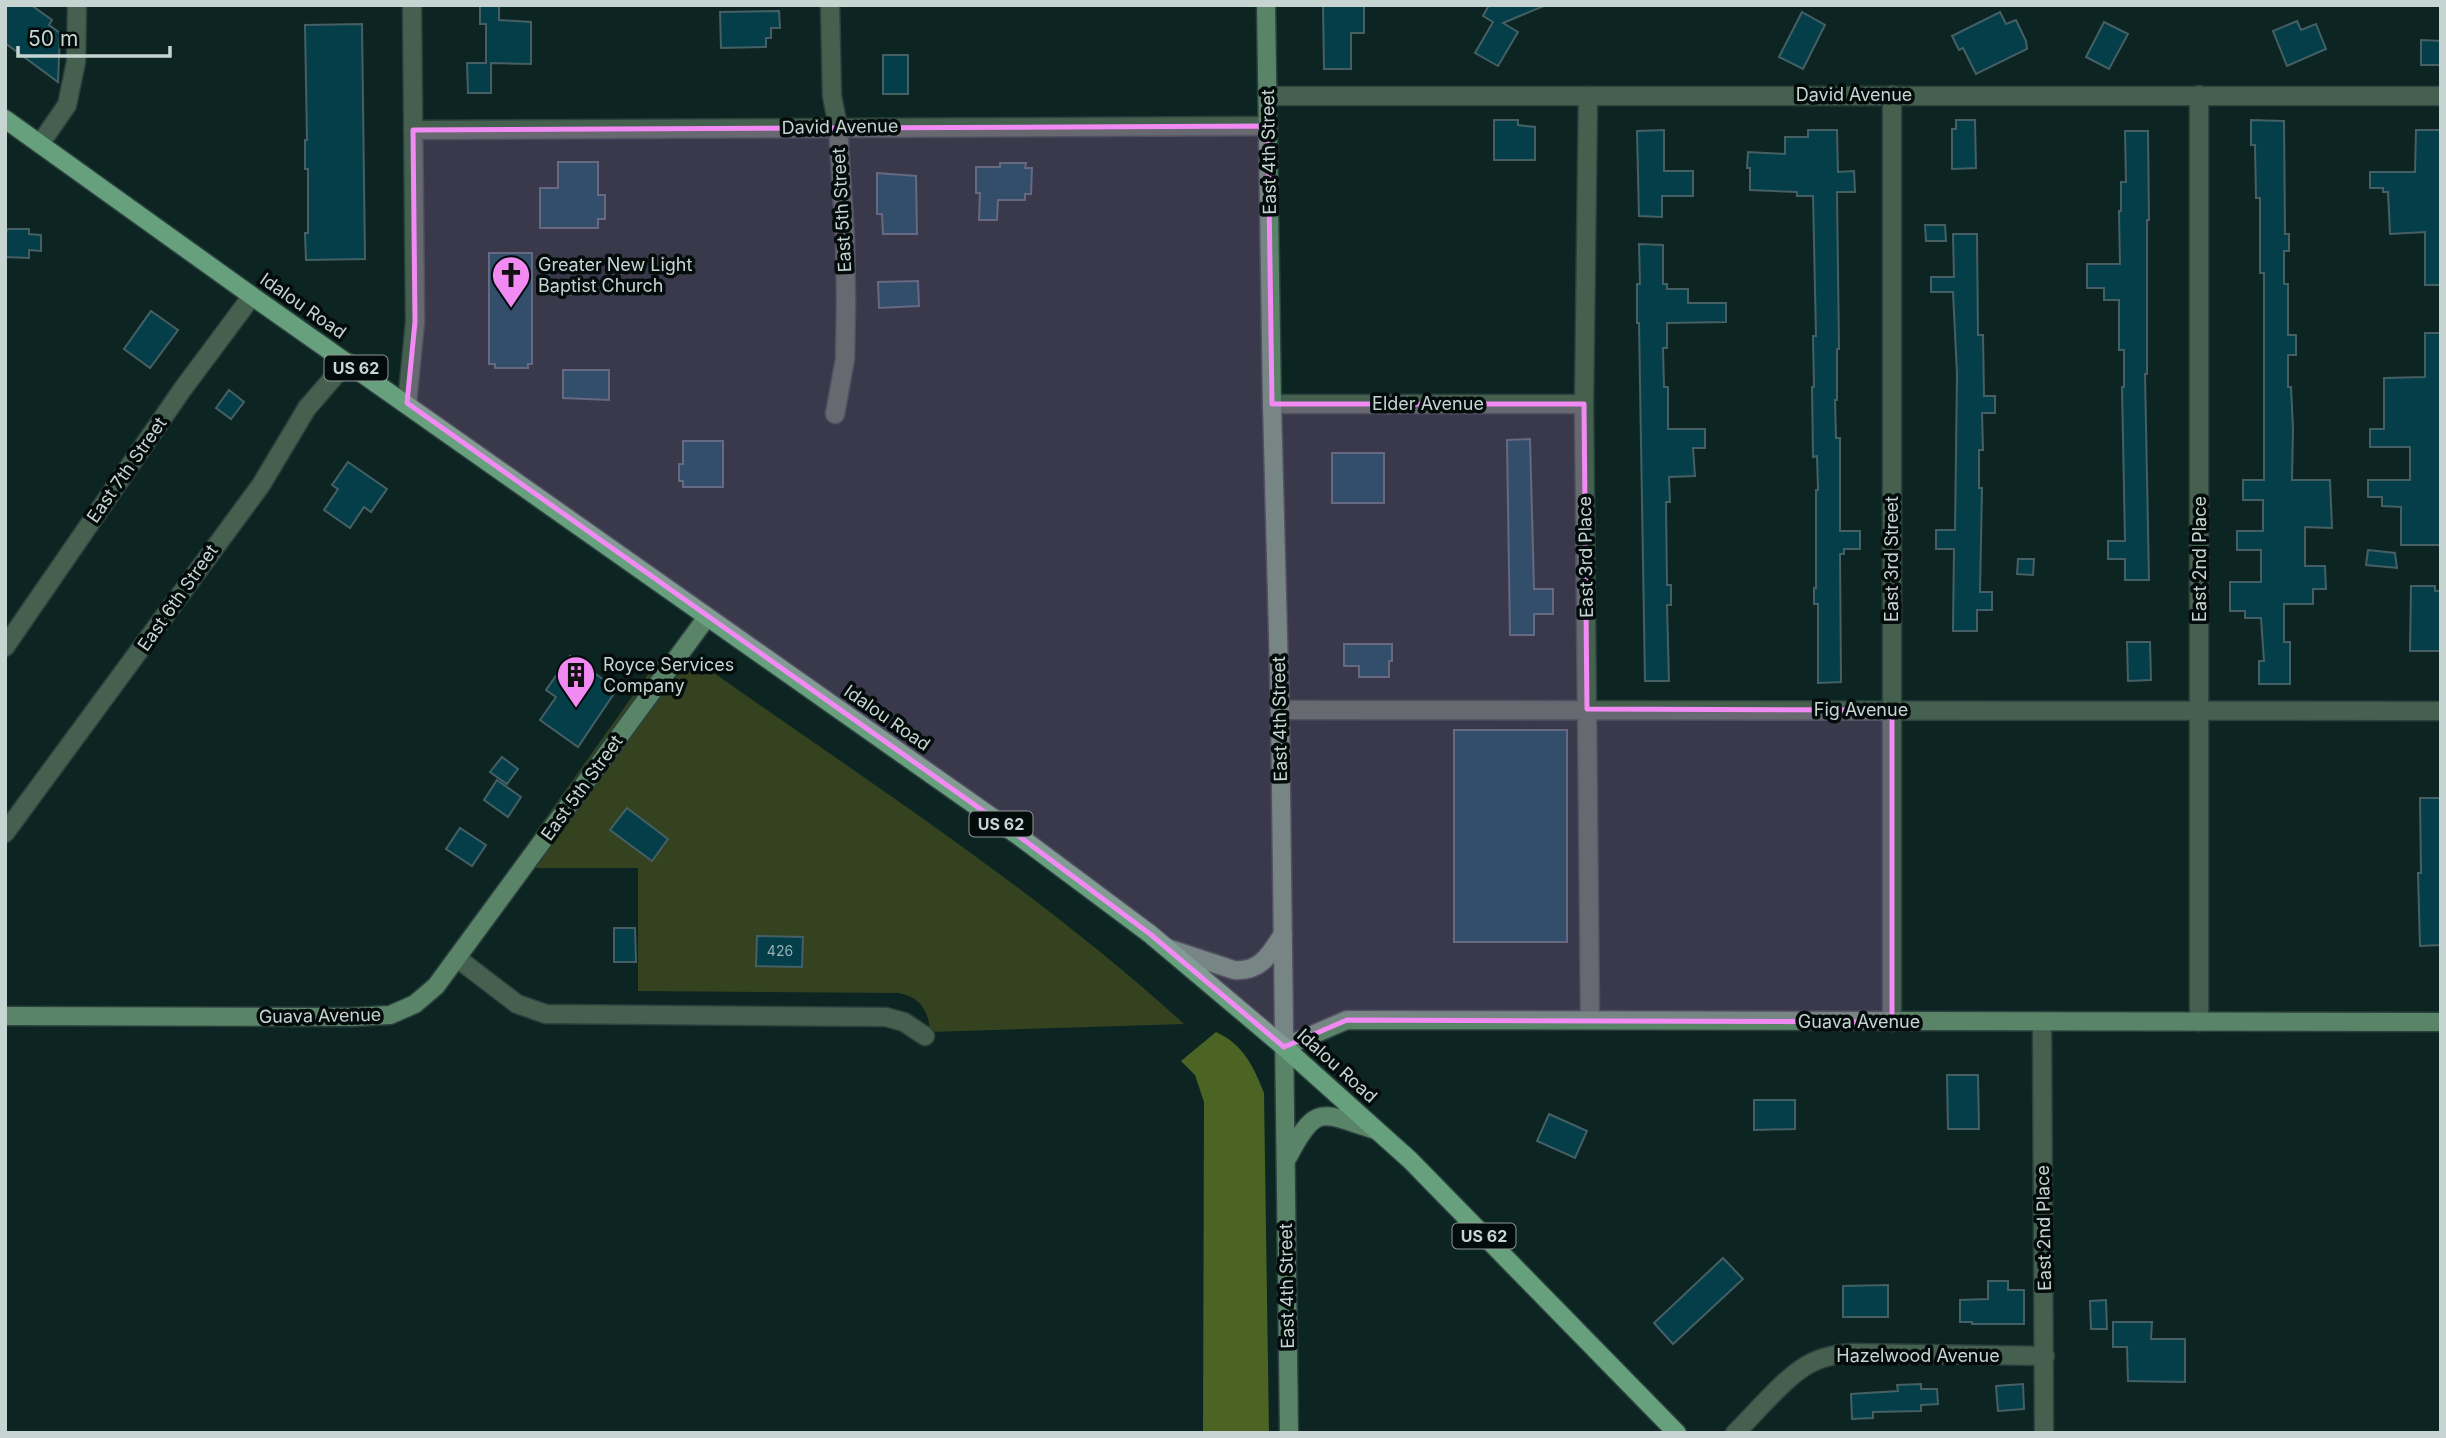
<svg xmlns="http://www.w3.org/2000/svg" width="2446" height="1438" viewBox="0 0 2446 1438" font-family="Inter,sans-serif">
<style>
.green{fill:#34421f}
.forest{fill:#4b6323}
.building{fill:#043f49;stroke:#455f64;stroke-width:2}
.lines{fill:none;stroke-linecap:round;stroke-linejoin:round}
.street-casing{stroke:#2b413e;stroke-width:21}
.secondary-casing{stroke:#2b413e;stroke-width:21}
.primary-casing{stroke:#2b413e;stroke-width:21}
.street{stroke:#45604f;stroke-width:18}
.secondary{stroke:#598468;stroke-width:18}
.primary{stroke:#67a07c;stroke-width:18}
.marked{fill:#f28af3;fill-opacity:0.2;stroke:#f28af3;stroke-width:5;stroke-linejoin:round}
.labels{text-anchor:middle;stroke-width:7;stroke-linejoin:round;paint-order:stroke}
.number-label{font-size:14px;fill:#96b0b0}
.shield{fill:#040c0b;stroke:#8c9996;stroke-width:2}
.shield-label{font-size:16px;font-weight:bold;fill:#c7d5d2}
.street-label{font-size:18px;fill:#c7d5d2;stroke:#040c0b}
.poi-label{font-size:18px;fill:#c7d5d2;stroke:#040c0b;text-anchor:start}
</style>
<rect width="100%" height="100%" fill="#0d2522"/>
<path class="green" d="M674,654L690,656L697,661C861,777 1036,889 1184,1024L930,1032C929,1011 920,997 899,993L638,991V868H519L513,864L656,663L666,656Z"/>
<path class="forest" d="M1216,1032C1243,1044 1254,1067 1264,1093L1269,1433H1203L1204,1102L1195,1075L1181,1061Z"/>
<g class="building">
<path d="M5,5H31L52,20L49,25L60,33L58,82L5,43Z"/>
<path d="M480,5H499V20L531,22V64L491,63V93H468L467,63H486V24H480Z"/>
<path d="M1323,5H1364V33H1351V69H1324Z"/>
<path d="M1489,5H1546L1503,23L1518,32L1498,66L1475,53L1493,22L1483,16Z"/>
<path d="M779,11L780,28H771V38H766V47L721,48L720,12Z"/>
<path d="M1802,12L1825,25L1803,69L1779,57Z"/>
<path d="M2000,12L2006,24L2016,20L2026,41L2027,49L1976,74L1963,48L1959,50L1952,36Z"/>
<path d="M2297,21L2301,30L2316,24L2326,49L2287,66L2273,31Z"/>
<path d="M2104,22L2128,34L2109,69L2086,57Z"/>
<path d="M362,24L365,259L306,260L305,233H308V169H305V140H307L305,25Z"/>
<path d="M2421,40L2441,41V65H2421Z"/>
<rect x="883" y="55" width="25" height="39"/>
<path d="M1494,120H1518V125L1535,127V160H1494Z"/>
<path d="M1956,120H1975L1976,168L1952,169V129H1956Z"/>
<path d="M2251,120L2284,121L2285,234H2289V251H2284V284H2288V335H2296V355H2288V387H2291L2293,429L2292,480H2330L2332,528L2305,527V566H2325L2326,589H2313V604H2284V642H2290V684H2259V661H2264L2261,618H2245V611H2230V582H2261V550H2237V531H2263V500H2243V480H2264V273H2260V198H2256L2255,145H2251Z"/>
<path d="M1664,130V171H1693V196H1662V217L1639,216L1637,131Z"/>
<path d="M1808,130H1837L1838,172L1854,171L1855,192H1837L1839,349H1837V400H1835L1836,438H1840V531H1860V549H1844V554H1840L1841,682L1818,683V604H1814V588H1816V490H1818L1817,456L1813,457L1812,387H1814L1813,336H1816L1813,196H1797V192L1750,190V168H1747L1748,152L1785,154V137H1808Z"/>
<path d="M2416,130H2441V285H2425V232L2390,234L2388,192H2383V188H2370V172H2415Z"/>
<path d="M2125,131H2148L2149,220H2147V374H2145L2149,580H2125V559H2108V541H2125L2122,387H2124V350H2119V300H2104V288H2087V264H2120L2119,211H2121V182H2126Z"/>
<path d="M558,162H598V195H605V219H598V228H540V188H558Z"/>
<path d="M1000,163H1026L1025,168H1032L1031,194H1025V200H998L997,220H979L980,193H976V167H1000Z"/>
<path d="M877,173L916,176L917,234H883L882,214H877Z"/>
<path d="M1925,225H1945L1946,241H1926Z"/>
<path d="M8,229H29V234L41,235V251L29,250V258L5,257V233Z"/>
<path d="M1953,234H1977L1978,335H1983L1984,396H1995V413H1982L1983,450H1979V488H1982L1980,592H1992V610H1977V631H1953L1954,549H1936V530H1955L1957,374L1953,292H1931V277H1954Z"/>
<path d="M1639,244L1663,245V284H1667V289H1688V303H1726V322L1667,323V348H1663L1664,387H1668V429H1705V448H1693L1695,476L1669,477L1670,502H1666L1667,585H1671V605H1667L1669,681H1645L1639,323H1637V284H1640Z"/>
<path d="M489,253H532V364H528V368H495V364H489Z"/>
<path d="M918,281L919,306L879,308L878,282Z"/>
<path d="M151,311L178,330L150,368L124,349Z"/>
<path d="M2425,333H2441V545H2401V507L2382,506V497H2368V480H2410V447H2370V429H2384V378L2425,377Z"/>
<path d="M563,370H609V400L563,398Z"/>
<path d="M229,390L244,402L231,419L216,408Z"/>
<path d="M1530,439L1534,589H1553V614H1534V635H1510L1507,440Z"/>
<path d="M683,441H723V487H683V481H679V464H683Z"/>
<rect x="1332" y="453" width="52" height="50"/>
<path d="M348,462L387,489L371,512L364,507L350,528L324,510L338,489L332,485Z"/>
<path d="M2368,550L2395,553L2397,568L2366,565Z"/>
<path d="M2018,559H2034L2033,575L2017,574Z"/>
<path d="M2411,586H2435V591H2441V651H2410Z"/>
<path d="M2127,642H2150L2151,680L2128,681Z"/>
<path d="M1344,644H1392V661H1389V677H1359V666H1344Z"/>
<path d="M570,656L617,689L578,747L540,720L556,697L546,690Z"/>
<rect x="1454" y="730" width="113" height="212"/>
<path d="M502,757L518,769L507,784L490,772Z"/>
<path d="M497,780L521,797L508,817L484,800Z"/>
<path d="M2420,798H2441V945L2420,946L2418,873H2421Z"/>
<path d="M627,808L668,839L652,861L610,830Z"/>
<path d="M460,828L486,845L472,866L446,849Z"/>
<path d="M614,928H635L636,962H614Z"/>
<path d="M757,936L803,937L802,967L756,966Z"/>
<path d="M1947,1075H1978L1979,1129H1948Z"/>
<path d="M1754,1100H1795V1129L1754,1130Z"/>
<path d="M1549,1114L1587,1131L1575,1158L1537,1141Z"/>
<path d="M1723,1258L1743,1279L1673,1344L1654,1323Z"/>
<path d="M1988,1281H2008V1290H2024V1324H1972V1322H1960V1300L1988,1299Z"/>
<path d="M1888,1285V1317H1843V1286Z"/>
<path d="M2106,1300L2107,1329H2091L2090,1301Z"/>
<path d="M2113,1322H2152L2151,1339H2185V1382L2128,1381L2127,1347H2113Z"/>
<path d="M1921,1384V1389H1937L1938,1404L1921,1405V1411L1873,1412V1418L1852,1419L1851,1394L1898,1391L1897,1385Z"/>
<path d="M2023,1384L2024,1409L1998,1411L1996,1386Z"/>
</g>
<g class="lines">
<g class="street-casing">
<g id="street">
<path d="M830,5L832,96L838,126L845,239L846,302L845,359L835,414"/>
<path d="M1892,95V1022"/>
<path d="M1268,96H2441"/>
<path d="M1588,96L1584,404L1590,1019"/>
<path d="M413,130C698,130 983,126 1268,126"/>
<path d="M40,144L67,105L76,62L77,5"/>
<path d="M407,403L415,322L412,5"/>
<path d="M1272,404H1584"/>
<path d="M5,647L182,390L252,296"/>
<path d="M1280,710L2441,711"/>
<path d="M5,833L261,485L307,408L347,362"/>
<path d="M457,958L517,1004L546,1014L886,1017L904,1022L925,1036"/>
<path d="M2042,1022L2044,1433"/>
<path d="M2199,1022V95"/>
<path d="M1735,1433C1756,1413 1788,1373 1813,1362C1825,1356 1838,1354 1851,1353L2045,1356"/>
</g>
</g>
<g class="secondary-casing">
<g id="secondary">
<path d="M1266,5L1272,404L1280,710L1289,1433"/>
<path d="M1167,948L1234,970C1261,972 1270,954 1283,934"/>
<path d="M5,1016L352,1017L390,1015L415,1004L436,986L707,617"/>
<path d="M1284,1047L1347,1020L2441,1022"/>
<path d="M1288,1157C1317,1101 1322,1114 1376,1130"/>
</g>
</g>
<g class="primary-casing">
<path id="primary" d="M5,119L252,296L1020,837L1150,934L1284,1047L1410,1160L1677,1433"/>
</g>
<use href="#street" class="street"/>
<use href="#secondary" class="secondary"/>
<use href="#primary" class="primary"/>
</g>
<path class="marked" d="M1268,126L1272,404H1584L1587,709L1892,710V1022L1347,1020L1284,1047L1150,934L1020,837L407,403L415,322L413,130Z"/>
<defs>
<g id="church-pin" transform="scale(2.0125)"><path d="M0 17L-7.5 6A9.5 9.5 0 1 1 7.5 6Z" fill="#f28af3" stroke="#040c0b"/><path d="M-1.2-6h2.4v3.5h3.3v2.4h-3.3V6h-2.4V-.1h-3.3v-2.4h3.3Z" fill="#111"/></g>
<g id="building-pin" transform="scale(2.0125)"><path d="M0 17L-7.5 6A9.5 9.5 0 1 1 7.5 6Z" fill="#f28af3" stroke="#040c0b"/><path d="M-4-6H4V6H1V3H-1V6H-4ZM-2.5-4.3h1.7v1.8h-1.7ZM.8-4.3h1.7v1.8H.8ZM-2.5-1h1.7V.8h-1.7ZM.8-1h1.7V.8H.8Z" fill="#111"/></g>
</defs>
<g fill-rule="evenodd">
<use href="#church-pin" x="511" y="275"/>
<use href="#building-pin" x="576" y="675"/>
</g>
<g class="labels">
<g class="number-label">
<text x="780" y="956">426</text>
</g>
<g class="shield">
<rect x="324.5" y="355.5" width="63" height="25" rx="5"/>
<rect x="969.5" y="811.5" width="63" height="25" rx="5"/>
<rect x="1452.5" y="1223.5" width="63" height="25" rx="5"/>
</g>
<g class="shield-label">
<text x="356" y="374">US 62</text>
<text x="1001" y="830">US 62</text>
<text x="1484" y="1242">US 62</text>
</g>
<g class="street-label">
<text x="1854" y="101">David Avenue</text>
<text transform="translate(840 127) rotate(-1)" y="6">David Avenue</text>
<text transform="translate(1269 152) rotate(-91)" y="6">East 4th Street</text>
<text transform="translate(842 210) rotate(-93)" y="6">East 5th Street</text>
<text transform="translate(303 306) rotate(35)" y="6">Idalou Road</text>
<text x="1428" y="410">Elder Avenue</text>
<text transform="translate(127 470) rotate(-55)" y="6">East 7th Street</text>
<text transform="translate(1586 557) rotate(-91)" y="6">East 3rd Place</text>
<text transform="translate(1892 559) rotate(-90)" y="6">East 3rd Street</text>
<text transform="translate(2200 559) rotate(-90)" y="6">East 2nd Place</text>
<text transform="translate(178 598) rotate(-55)" y="6">East 6th Street</text>
<text x="1861" y="716">Fig Avenue</text>
<text transform="translate(887 718) rotate(35)" y="6">Idalou Road</text>
<text transform="translate(1280 719) rotate(-91)" y="6">East 4th Street</text>
<text transform="translate(582 788) rotate(-54)" y="6">East 5th Street</text>
<text transform="translate(320 1016) rotate(-1)" y="6">Guava Avenue</text>
<text x="1859" y="1028">Guava Avenue</text>
<text transform="translate(1337 1066) rotate(42)" y="6">Idalou Road</text>
<text transform="translate(2044 1228) rotate(-91)" y="6">East 2nd Place</text>
<text transform="translate(1287 1286) rotate(-91)" y="6">East 4th Street</text>
<text x="1918" y="1362">Hazelwood Avenue</text>
</g>
<g class="poi-label">
<text x="538" y="271">Greater New Light<tspan x="538" dy="21">Baptist Church</tspan></text>
<text x="603" y="671">Royce Services<tspan x="603" dy="21">Company</tspan></text>
</g>
</g>
<rect width="2446" height="1438" fill="none" stroke="#c7d5d2" stroke-width="14"/>
<path d="M18 46v10h152v-10" fill="none" stroke="#c7d5d2" stroke-width="3.5"/>
<text x="28" y="46" font-size="21" fill="#c7d5d2" stroke="#040c0b" stroke-width="5" paint-order="stroke">50 m</text>
</svg>
